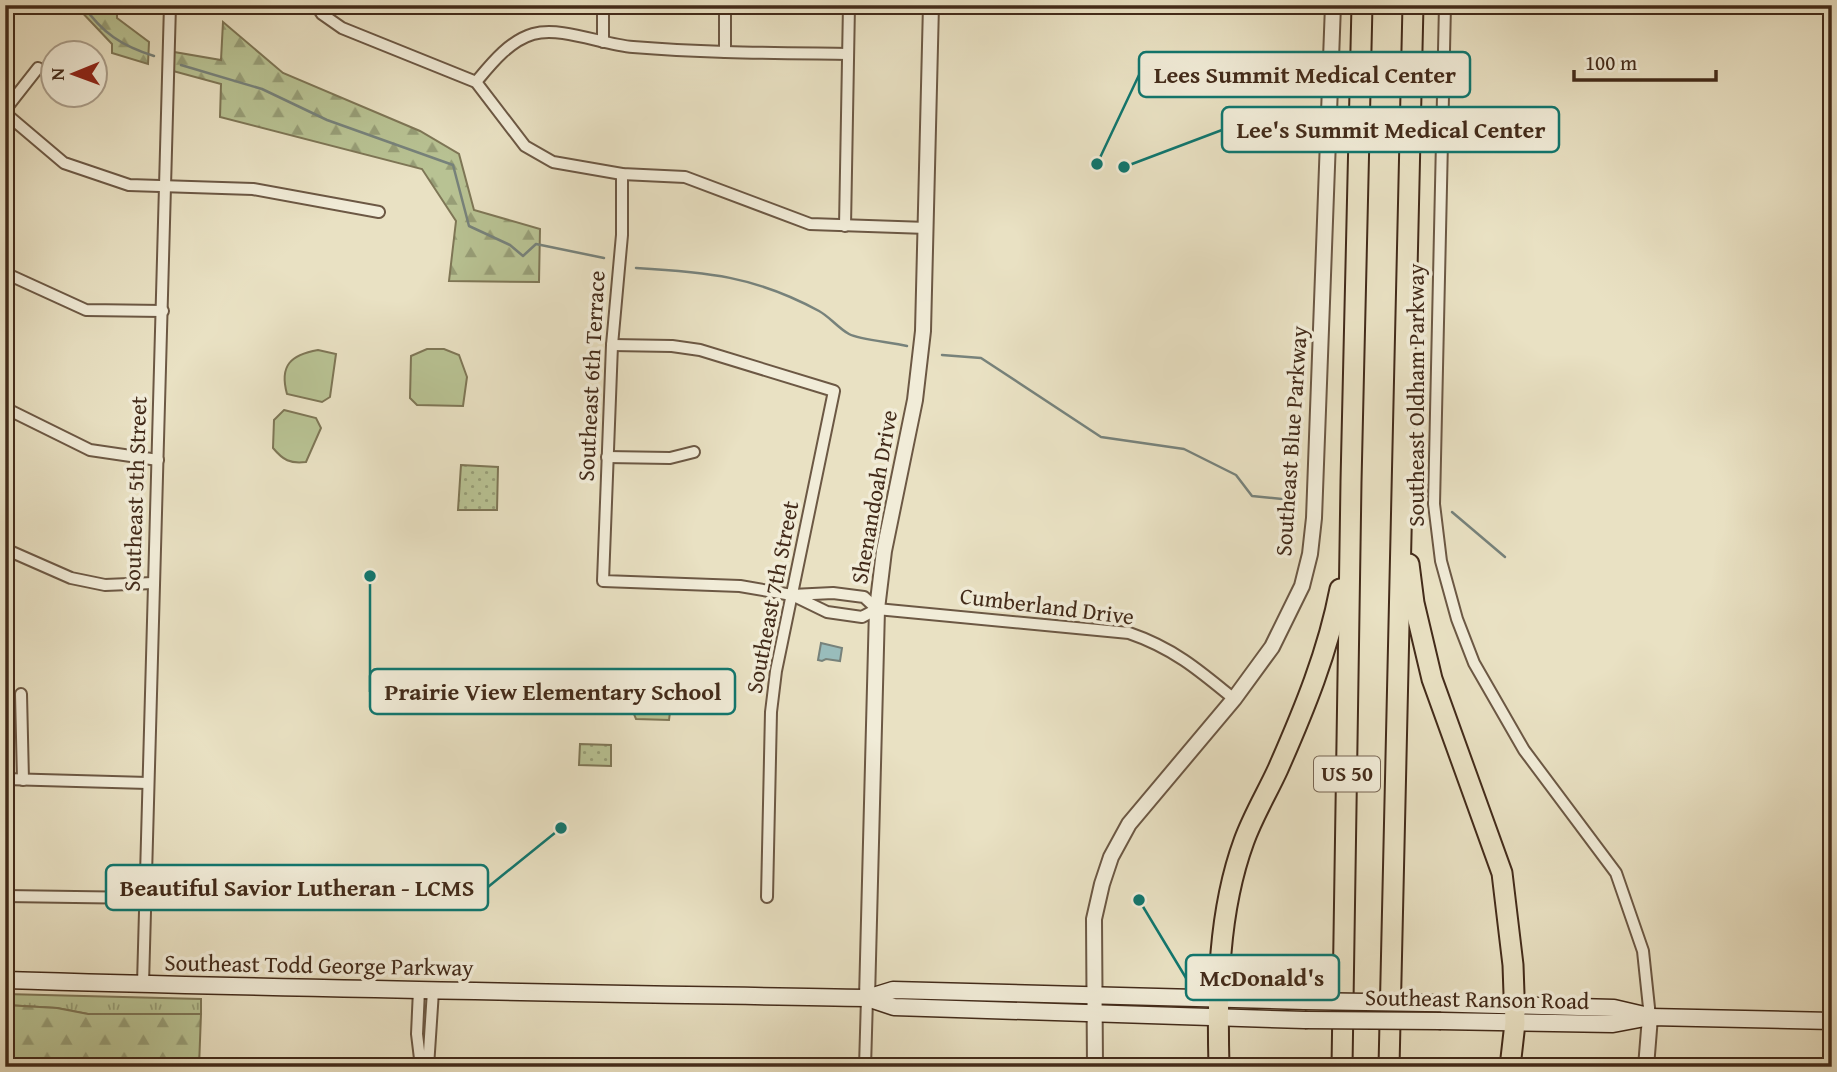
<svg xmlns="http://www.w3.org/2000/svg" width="1837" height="1072" viewBox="0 0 1837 1072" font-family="'Gentium Book Plus',serif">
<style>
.grass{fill:url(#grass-tufts);stroke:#7e7656;stroke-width:2}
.forest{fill:url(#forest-firs);stroke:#7e7656;stroke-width:2}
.park{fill:url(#park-dots);stroke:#7e7656;stroke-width:2}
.garden{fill:#b8c293;stroke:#7e7656;stroke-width:2}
.water{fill:#99bcbb;stroke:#77827b;stroke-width:2}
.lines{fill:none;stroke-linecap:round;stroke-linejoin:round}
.stream{stroke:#77827b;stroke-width:2.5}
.minor-casing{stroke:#6c5844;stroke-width:14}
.tertiary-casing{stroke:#6c5844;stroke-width:18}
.secondary-casing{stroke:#432b1a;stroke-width:19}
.motorway-casing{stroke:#432b1a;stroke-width:23}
.minor{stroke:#f1ecd8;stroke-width:10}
.tertiary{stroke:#f1ecd8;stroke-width:14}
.secondary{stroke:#f1ecd8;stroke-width:16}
.motorway{stroke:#e9e1c3;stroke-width:19}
.secondary-bridge-casing{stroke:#432b1a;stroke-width:19;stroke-linecap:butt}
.secondary-bridge{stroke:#f1ecd8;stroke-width:16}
.labels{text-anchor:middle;stroke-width:7;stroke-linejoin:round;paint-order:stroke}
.shield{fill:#f1ecd8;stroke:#776553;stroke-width:2}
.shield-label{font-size:21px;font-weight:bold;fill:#432b1a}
.street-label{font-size:23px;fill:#432b1a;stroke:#f1ecd8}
.leader{fill:none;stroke:#0f766e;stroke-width:2.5}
.callout-dot{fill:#0f766e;stroke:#f1ecd8;stroke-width:2.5}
.callout{fill:#f1ecd8;stroke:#0f766e;stroke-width:2.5}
.callout-label{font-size:24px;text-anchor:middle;font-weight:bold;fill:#432b1a}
</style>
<defs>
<pattern id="grass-tufts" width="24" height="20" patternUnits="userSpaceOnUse" patternTransform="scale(1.75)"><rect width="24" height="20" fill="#b8c293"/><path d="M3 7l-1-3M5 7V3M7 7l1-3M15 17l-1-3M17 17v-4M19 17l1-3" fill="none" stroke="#979e77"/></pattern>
<pattern id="forest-firs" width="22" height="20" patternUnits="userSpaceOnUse" patternTransform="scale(1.75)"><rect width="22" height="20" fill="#b8c293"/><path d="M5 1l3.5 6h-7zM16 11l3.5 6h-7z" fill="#979e77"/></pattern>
<pattern id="park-dots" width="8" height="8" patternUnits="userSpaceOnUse" patternTransform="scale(1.75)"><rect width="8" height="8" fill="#b8c293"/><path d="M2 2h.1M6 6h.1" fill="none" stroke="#979e77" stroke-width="1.8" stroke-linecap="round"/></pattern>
</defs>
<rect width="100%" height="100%" fill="#e9e1c3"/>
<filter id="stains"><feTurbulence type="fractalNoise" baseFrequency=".00286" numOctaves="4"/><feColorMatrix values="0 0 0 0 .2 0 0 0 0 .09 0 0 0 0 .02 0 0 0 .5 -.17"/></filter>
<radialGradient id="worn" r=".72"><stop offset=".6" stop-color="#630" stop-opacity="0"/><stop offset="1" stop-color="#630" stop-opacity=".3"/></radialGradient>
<path class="grass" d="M5,994L201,999V1014H88L57,1008L5,1005Z"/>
<g class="forest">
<path d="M75,5H117V18L149,42L148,64L112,53V44Z"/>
<path d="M223,22L283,73L420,131L459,154L474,210L540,229L539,282L449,281L456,221L422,169L220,117L221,84L173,71L174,52L221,60Z"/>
<path d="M5,1005L57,1008L88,1014H201L199,1067H5Z"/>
</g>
<g class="park">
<path d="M461,465L498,467L497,510H458Z"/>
<path d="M580,744L611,745V766L579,765Z"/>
</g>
<g class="garden">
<path d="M427,349H444L459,355L467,377L463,406L417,405L410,398L411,356Z"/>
<path d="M318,350L336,354L330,397L322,402L287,394C279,365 291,355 318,350Z"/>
<path d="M284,410L316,418L321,428L306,462C290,464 283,460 273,448L274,420Z"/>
<path d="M633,674L667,675L674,680L669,720L636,719L626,695Z"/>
</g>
<path class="water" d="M821,643L842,648L840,661L826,659L822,661L818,660Z"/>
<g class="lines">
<g class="stream">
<path d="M83,5C102,33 122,46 154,56"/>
<path d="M181,65L262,89L327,120L453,165L469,226L510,245L523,256L536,244L604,258"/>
<path d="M636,268C706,272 755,276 819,311C830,317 838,328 849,334C860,340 891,342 907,346"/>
<path d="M942,355L981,358L1101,437L1184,449L1236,475L1252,496L1292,500"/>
<path d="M1452,512L1505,557"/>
</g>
<g class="minor-casing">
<g id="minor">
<path d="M316,5L322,14L342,28L476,82L525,146L553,162L622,174L685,177L810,224L927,228"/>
<path d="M1445,5L1434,504L1441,561L1457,619L1474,663L1524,750L1616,873L1643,951L1650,1017"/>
<path d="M603,42V5"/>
<path d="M725,52V5"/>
<path d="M476,82C491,64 509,41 533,34C562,26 603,45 633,47C705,53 776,53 848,54"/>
<path d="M5,110L38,68"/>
<path d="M5,113L64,163L129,185L253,189L379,212"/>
<path d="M622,174V235L612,345L603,581L740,586L792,595L833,593L864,597L877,609"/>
<path d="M845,226L849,5"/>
<path d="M5,273L86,310L163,311"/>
<path d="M612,345L672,346L700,350L834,391L776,671L771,712L767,897"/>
<path d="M5,408L90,450L158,460"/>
<path d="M607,457L670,458L694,452"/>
<path d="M5,549L71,578L105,585L153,583"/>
<path d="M792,595L827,612L862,617L877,609L1129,633C1173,648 1199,670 1234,699"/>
<path d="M21,694L23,780"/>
<path d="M5,779L148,783"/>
<path d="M5,896L145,898"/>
<path d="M143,984L170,5"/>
<path d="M419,990L417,1034L421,1067"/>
<path d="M428,1067L433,991"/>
<path d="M865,1067L867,998"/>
</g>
</g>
<g class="tertiary-casing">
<g id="tertiary">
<path d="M867,998L877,609L884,551L915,400L923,331L931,5"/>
<path d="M1095,1067L1094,919L1102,884L1111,857L1129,824L1234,699L1272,647L1302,586L1310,554L1314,518L1333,5"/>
<path d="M1646,1067L1650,1017"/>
</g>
</g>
<g class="secondary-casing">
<g id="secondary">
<path d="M5,980C292,989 579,993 867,998L893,990L1305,1001"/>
<path d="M867,998L894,1007L1305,1020"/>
<path d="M1426,1003L1614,1008L1644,1015"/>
<path d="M1441,1021L1613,1024L1650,1017L1832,1021"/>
</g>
</g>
<g class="motorway-casing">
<g id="motorway">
<path d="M1409,564L1414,603L1432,679L1502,873L1513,965L1515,1023L1510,1067"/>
<path d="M1219,1067C1217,992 1218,912 1244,841C1253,816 1267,793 1278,769C1304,710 1328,652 1340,589"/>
<path d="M1342,1067L1351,482L1362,5"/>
<path d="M1389,1067L1413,5"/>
</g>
</g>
<use href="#minor" class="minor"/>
<use href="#tertiary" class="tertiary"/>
<use href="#secondary" class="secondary"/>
<use href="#motorway" class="motorway"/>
<g class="secondary-bridge-casing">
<g id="secondary-bridge">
<path d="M1305,1001L1426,1003"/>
<path d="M1305,1020L1441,1021"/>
</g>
</g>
<use href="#secondary-bridge" class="secondary-bridge"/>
</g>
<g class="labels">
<rect class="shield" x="1314" y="756.5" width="66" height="35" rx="5"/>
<g class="shield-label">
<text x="1347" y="781">US 50</text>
</g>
<g class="street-label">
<text transform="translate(591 376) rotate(-87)" y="8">Southeast 6th Terrace</text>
<text transform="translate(1416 395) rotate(-90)" y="8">Southeast Oldham Parkway</text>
<text transform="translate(1291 441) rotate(-86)" y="8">Southeast Blue Parkway</text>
<text transform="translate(135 494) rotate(-88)" y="8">Southeast 5th Street</text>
<text transform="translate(874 497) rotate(-80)" y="8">Shenandoah Drive</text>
<text transform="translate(772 597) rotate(-79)" y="8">Southeast 7th Street</text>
<text transform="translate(1047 606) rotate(7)" y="8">Cumberland Drive</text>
<text transform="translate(319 965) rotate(1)" y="8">Southeast Todd George Parkway</text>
<text transform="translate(1477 999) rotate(1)" y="8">Southeast Ranson Road</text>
</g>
</g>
<path class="leader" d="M1097 164L1139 75M1124 167L1222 130M370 576L370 692M561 828L488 887M1139 900L1186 978"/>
<g class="callout-dot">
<circle cx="1097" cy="164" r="7"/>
<circle cx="1124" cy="167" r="7"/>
<circle cx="370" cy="576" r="7"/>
<circle cx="561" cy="828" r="7"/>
<circle cx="1139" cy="900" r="7"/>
</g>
<g class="callout">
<rect x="1139" y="52" width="331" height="45" rx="7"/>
<rect x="1222" y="107" width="337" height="45" rx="7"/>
<rect x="370" y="669" width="365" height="45" rx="7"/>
<rect x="106" y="865" width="382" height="45" rx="7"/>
<rect x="1186" y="955" width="153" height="45" rx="7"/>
</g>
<g class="callout-label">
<text x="1305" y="83">Lees Summit Medical Center</text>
<text x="1391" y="138">Lee's Summit Medical Center</text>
<text x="553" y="700">Prairie View Elementary School</text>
<text x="297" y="896">Beautiful Savior Lutheran - LCMS</text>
<text x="1262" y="986">McDonald's</text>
</g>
<rect width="1837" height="1072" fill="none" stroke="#e9e1c3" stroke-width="28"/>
<rect x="7" y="7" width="1823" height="1058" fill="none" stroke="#432b1a" stroke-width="3.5"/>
<rect x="14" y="14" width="1809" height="1044" fill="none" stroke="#432b1a" stroke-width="2"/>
<g transform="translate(74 74) rotate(269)"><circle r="33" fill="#f1ecd8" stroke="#ab9f8c" stroke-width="2"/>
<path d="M0-5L12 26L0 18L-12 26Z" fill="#8f2418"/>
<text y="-10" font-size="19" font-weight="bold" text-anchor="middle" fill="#432b1a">N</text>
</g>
<path d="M1574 70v10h142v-10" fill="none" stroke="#432b1a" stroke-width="3.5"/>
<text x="1585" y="70" font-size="21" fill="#432b1a" stroke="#f1ecd8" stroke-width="5" paint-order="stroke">100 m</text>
<rect width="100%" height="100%" filter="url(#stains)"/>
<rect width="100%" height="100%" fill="url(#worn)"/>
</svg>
